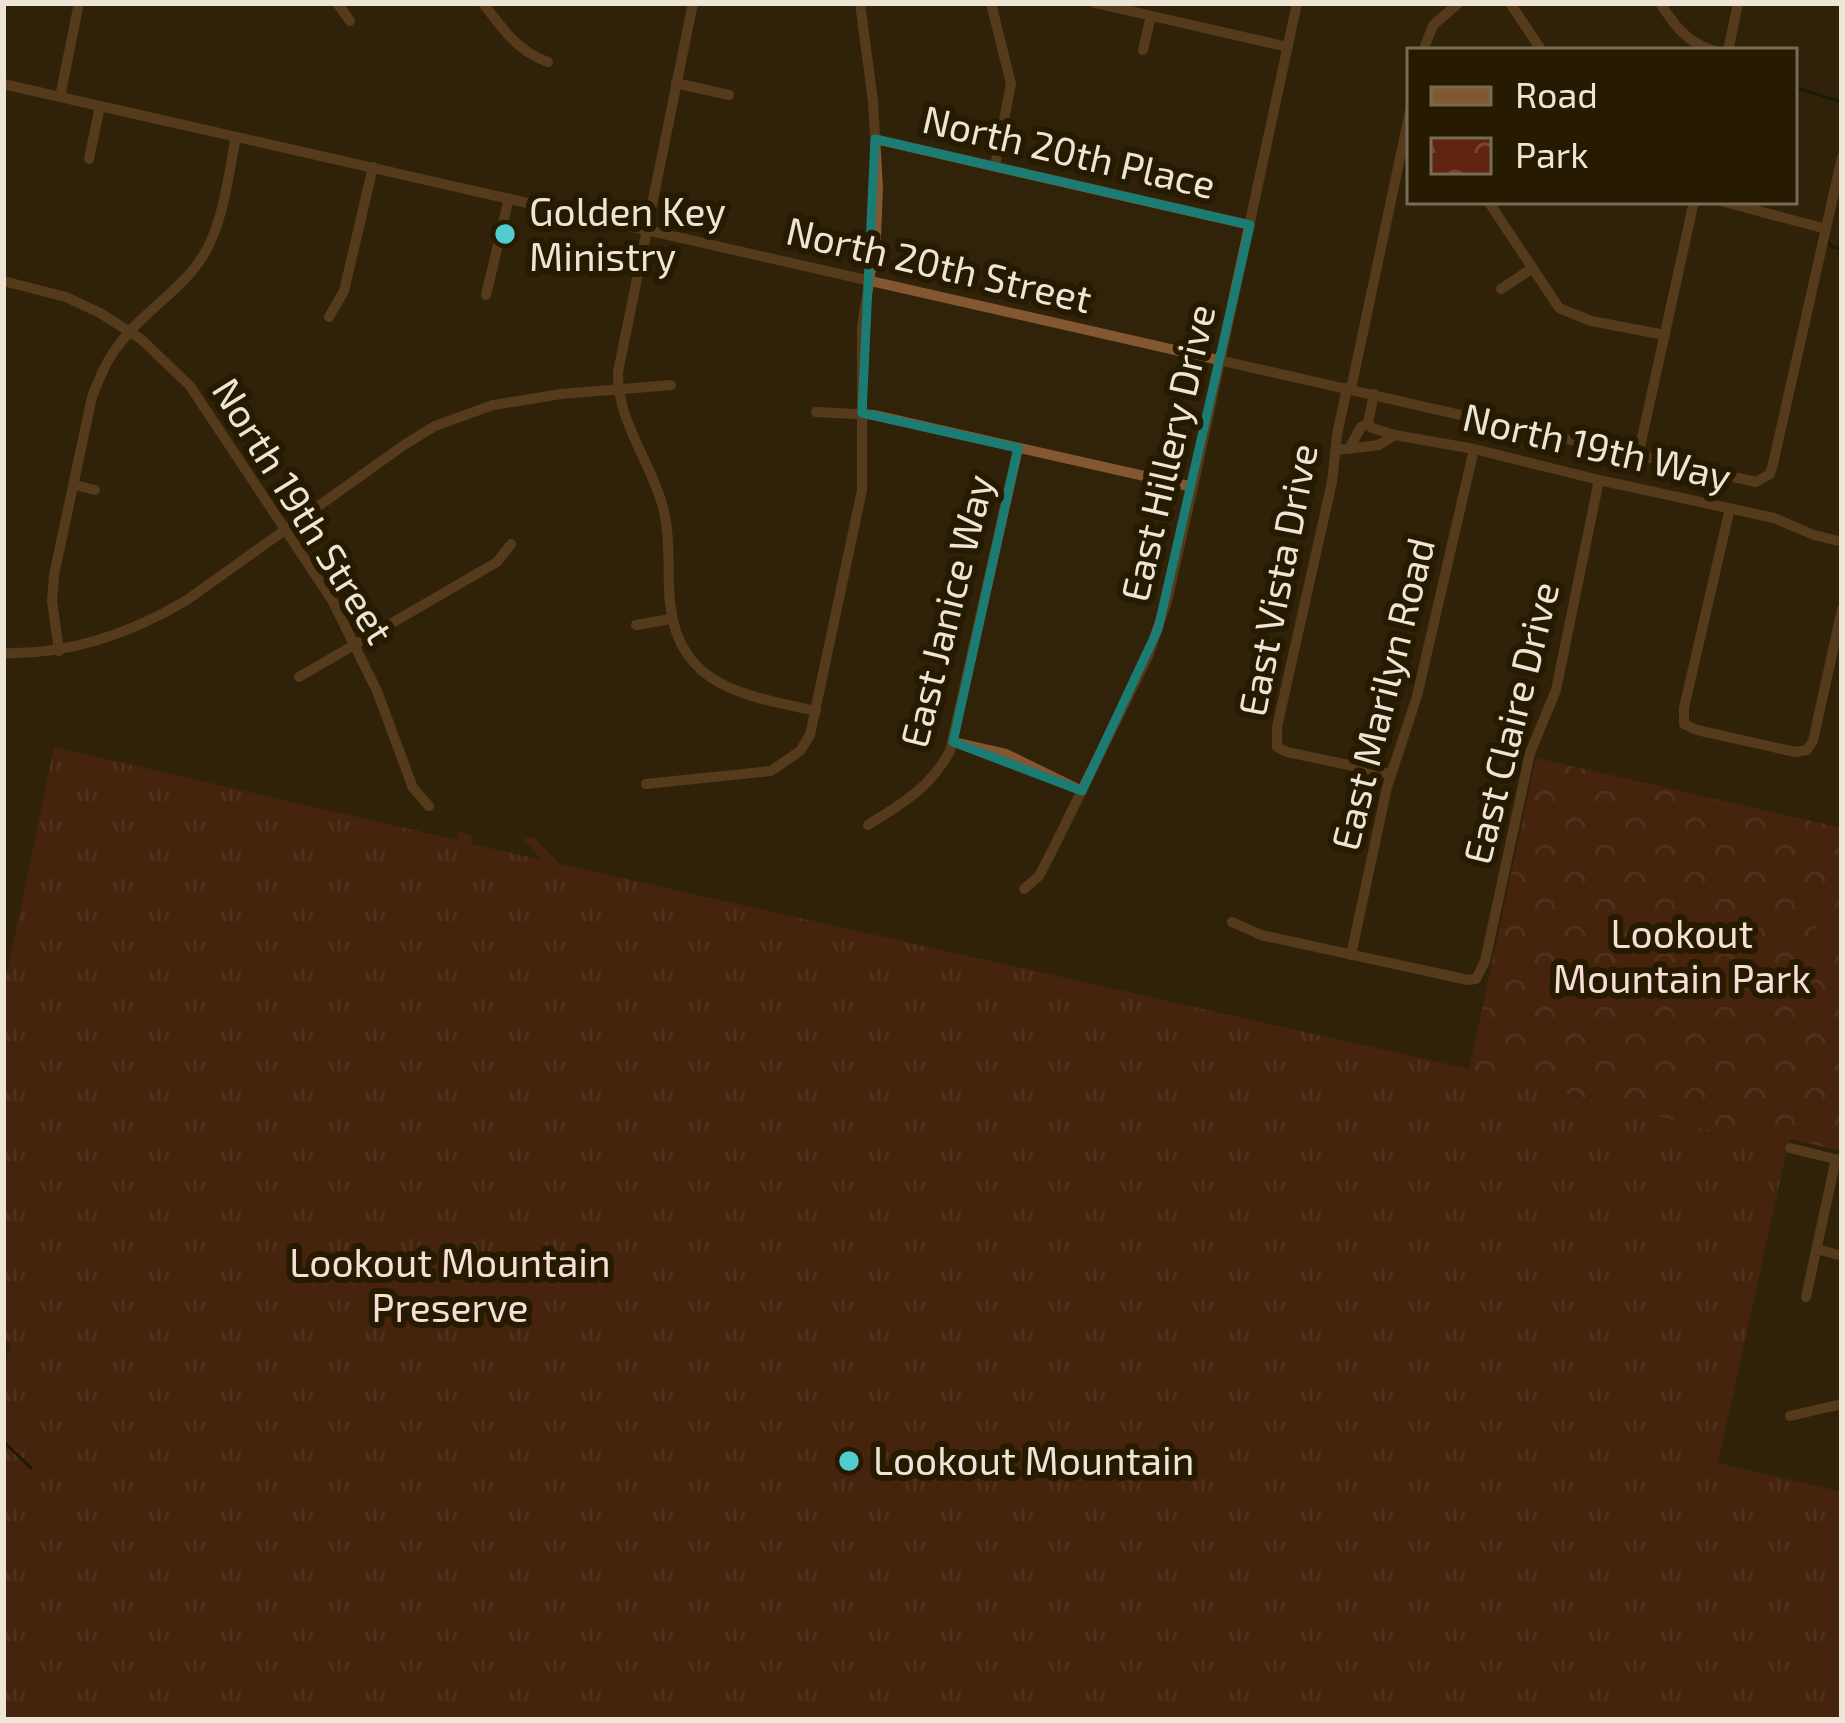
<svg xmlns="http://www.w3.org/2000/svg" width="1845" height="1723" viewBox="0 0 1845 1723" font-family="'Exo 2',sans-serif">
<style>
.grass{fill:url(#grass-tufts)}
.park{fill:url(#park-crowns)}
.garden{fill:#612411}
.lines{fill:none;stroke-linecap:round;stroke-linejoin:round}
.stream{stroke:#050e00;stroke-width:3}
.minor{stroke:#835731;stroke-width:10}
.marked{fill:none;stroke:#1a7c73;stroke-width:9;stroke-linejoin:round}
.poi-dot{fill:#51ccd1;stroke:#261a01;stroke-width:4.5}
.labels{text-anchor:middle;stroke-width:12;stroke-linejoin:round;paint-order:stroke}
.street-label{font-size:39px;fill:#ede5d5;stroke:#261a01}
.poi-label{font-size:39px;fill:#ede5d5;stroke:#261a01;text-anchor:start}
.park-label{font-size:39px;fill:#f7ded6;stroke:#261a01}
</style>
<defs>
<pattern id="grass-tufts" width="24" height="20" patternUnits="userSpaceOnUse" patternTransform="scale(3)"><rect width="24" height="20" fill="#612411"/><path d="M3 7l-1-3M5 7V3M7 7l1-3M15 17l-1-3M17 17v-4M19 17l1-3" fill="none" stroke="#784433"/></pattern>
<pattern id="park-crowns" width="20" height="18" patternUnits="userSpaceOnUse" patternTransform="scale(3)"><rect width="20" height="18" fill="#612411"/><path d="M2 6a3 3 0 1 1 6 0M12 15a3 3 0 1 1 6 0" fill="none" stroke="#784433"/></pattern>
</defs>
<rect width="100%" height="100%" fill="#302309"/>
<path class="grass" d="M54,747L457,840V830L471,836L472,844L542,860L524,839L533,837L560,864L1469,1069L1787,1149L1718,1463L1842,1492V1720H3V1371L11,1345L3,1337V993Z"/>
<path class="park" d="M1536,758L1842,828V1151L1790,1139L1787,1149L1469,1069Z"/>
<path class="garden" d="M1842,904V953L1829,951L1820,944L1816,928L1823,915Z"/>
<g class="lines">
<g class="stream">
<path d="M1794,87L1842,102"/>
<path d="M1828,242L1832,247L1842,249"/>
<path d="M3,1441L31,1468"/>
</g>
<g class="minor">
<path d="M337,3L350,21"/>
<path d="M483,3C501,27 518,52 548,62"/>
<path d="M693,3L618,372C617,421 649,458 662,504C670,531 668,560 669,588C672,685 737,694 816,711"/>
<path d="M991,3L1011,84L995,166"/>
<path d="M1095,3L1288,47"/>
<path d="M1510,3L1542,51"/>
<path d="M1660,3C1675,26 1687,43 1715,51"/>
<path d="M1143,50L1151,16"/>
<path d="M1423,51L1433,25L1459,3"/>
<path d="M1728,51L1738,3"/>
<path d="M676,83L729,95"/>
<path d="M3,84L1756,482L1770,474L1773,464L1842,157"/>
<path d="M60,97L79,3"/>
<path d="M875,139L1250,225"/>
<path d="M89,159L100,106"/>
<path d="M1488,201L1559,308L1591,321L1665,335"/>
<path d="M1721,201L1826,229"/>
<path d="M3,281L66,297L100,313L141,339L190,386L332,600L377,691L413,788L429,806"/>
<path d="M1501,289L1533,268"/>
<path d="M486,295L509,198"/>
<path d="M329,317L344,291L373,167"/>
<path d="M1347,388L1337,435L1332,482L1277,727V747L1287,752L1391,774"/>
<path d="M1351,389L1410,111"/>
<path d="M1374,394L1368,423L1372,428L1395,435"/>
<path d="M816,412L874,415L1193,487"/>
<path d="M1349,449L1361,427L1368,423"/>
<path d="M1338,450L1379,445L1395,435L1474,449L1599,480L1774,518L1814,535L1842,542"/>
<path d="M1638,456L1694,201"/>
<path d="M74,485L95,490"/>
<path d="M1730,508L1684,708V724L1697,730L1795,752L1807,750L1813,741L1842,609"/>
<path d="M636,625L671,619"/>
<path d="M59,651L52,601L54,575L92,397C99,379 106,361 118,346C142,312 181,291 203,256C224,221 228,176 236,137"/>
<path d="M3,653C70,655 130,634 187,600L404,445L435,426L493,405L561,394L671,385"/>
<path d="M299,677L497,562L511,544"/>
<path d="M953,742L1006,754L1082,791"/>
<path d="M646,784L771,771L800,751L810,735L862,490V327L876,237L878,188L873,101L860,3"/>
<path d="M868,825C904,802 929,789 950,751L1018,448"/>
<path d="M1024,889L1039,876L1054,847L1149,654L1167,601L1193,487L1297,3"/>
<path d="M1232,922L1261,935L1468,980L1476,979L1485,961L1530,753L1556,690L1599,480"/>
<path d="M1351,955L1387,787L1417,696L1474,449"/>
<path d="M1790,1148L1839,1160"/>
<path d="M1817,1249L1842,1256"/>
<path d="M1806,1297L1836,1159"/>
<path d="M1790,1416L1842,1404"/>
</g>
</g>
<path d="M0 0H1845V1723H0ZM875,139L1250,225L1158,629L1082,791L953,742L1018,448L862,413Z" fill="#302309" fill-opacity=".55" fill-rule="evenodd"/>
<path class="marked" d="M875,139L1250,225L1158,629L1082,791L953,742L1018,448L862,413Z"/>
<g class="poi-dot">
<circle cx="505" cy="234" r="12"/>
<circle cx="849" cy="1461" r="12"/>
</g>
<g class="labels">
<g class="street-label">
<text transform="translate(1069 152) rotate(13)" y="14">North 20th Place</text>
<text transform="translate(939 265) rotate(13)" y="14">North 20th Street</text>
<text transform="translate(1597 447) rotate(13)" y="14">North 19th Way</text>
<text transform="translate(1168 453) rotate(-77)" y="14">East Hillery Drive</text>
<text transform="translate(303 511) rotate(58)" y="14">North 19th Street</text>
<text transform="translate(1278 580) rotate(-79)" y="14">East Vista Drive</text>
<text transform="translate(947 611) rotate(-76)" y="14">East Janice Way</text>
<text transform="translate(1383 694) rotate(-76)" y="14">East Marilyn Road</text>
<text transform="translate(1511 723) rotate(-76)" y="14">East Claire Drive</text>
</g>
<g class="poi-label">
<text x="529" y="226">Golden Key<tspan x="529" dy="45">Ministry</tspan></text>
<text x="873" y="1475">Lookout Mountain</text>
</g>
<g class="park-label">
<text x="1682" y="948">Lookout<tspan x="1682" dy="45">Mountain Park</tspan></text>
<text x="450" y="1277">Lookout Mountain<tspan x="450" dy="45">Preserve</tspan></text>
</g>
</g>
<rect width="1845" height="1723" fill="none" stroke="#ede5d5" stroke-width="12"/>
<rect x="1407" y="48" width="390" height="156" fill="#261a01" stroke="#766b56" stroke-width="3"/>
<rect x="1431" y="87" width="60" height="18" fill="#835731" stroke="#766b56" stroke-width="3"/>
<text x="1515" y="108" font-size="36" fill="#ede5d5">Road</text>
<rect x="1431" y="138" width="60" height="36" fill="url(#park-crowns)" stroke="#766b56" stroke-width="3"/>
<text x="1515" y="168" font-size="36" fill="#ede5d5">Park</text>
</svg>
